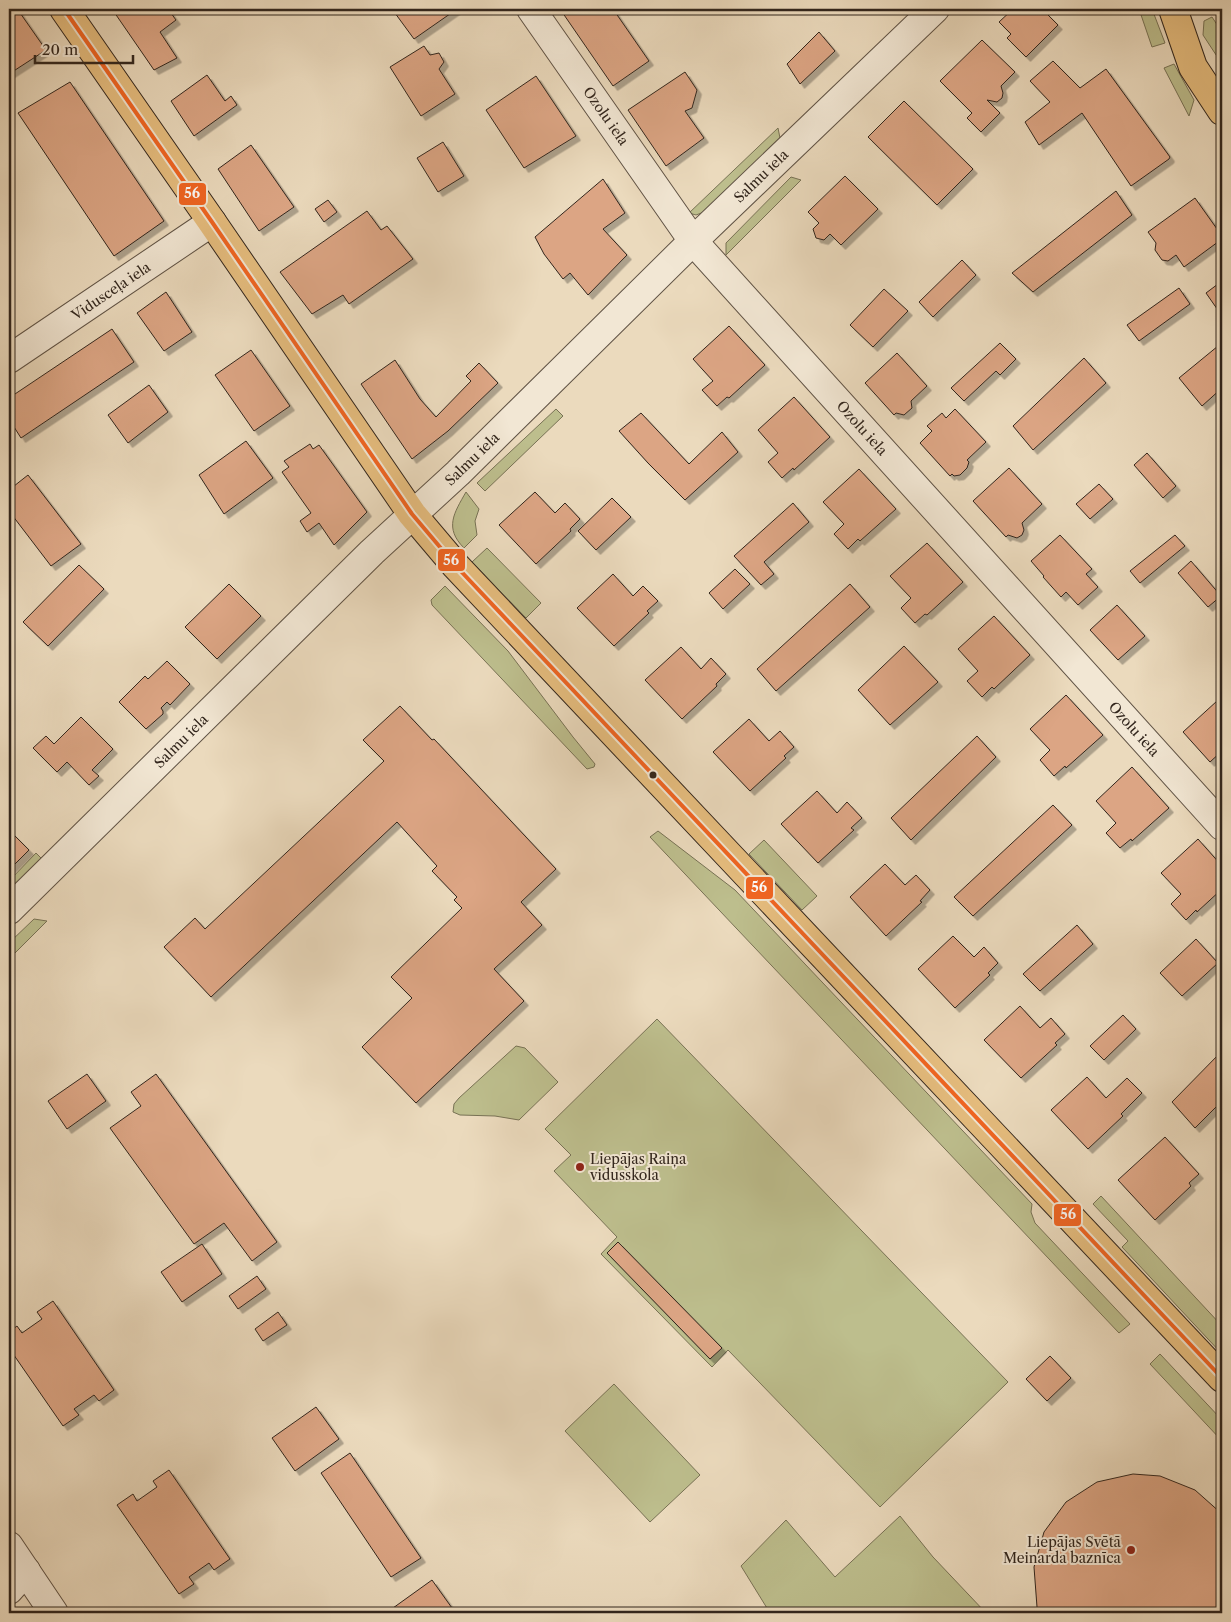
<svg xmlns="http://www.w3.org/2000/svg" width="1231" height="1622" viewBox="0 0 1231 1622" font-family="'Libre Caslon Text',serif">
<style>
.green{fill:#bdbe8d;stroke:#787255}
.building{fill:#dca584;stroke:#32261d;filter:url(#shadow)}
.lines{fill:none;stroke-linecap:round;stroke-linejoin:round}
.street-casing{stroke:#605345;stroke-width:30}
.highway-casing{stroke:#32261d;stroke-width:30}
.street{stroke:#f2e7d4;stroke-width:28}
.highway{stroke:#e6bd7e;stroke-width:28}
.bus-1-casing{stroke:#f2e7d4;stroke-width:8}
.bus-1{stroke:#f26522;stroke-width:4}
.bus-dot{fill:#32261d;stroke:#f2e7d4;stroke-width:2}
.poi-dot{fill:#8f2418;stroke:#f2e7d4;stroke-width:2}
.labels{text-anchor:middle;stroke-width:4;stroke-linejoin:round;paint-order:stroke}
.street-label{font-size:14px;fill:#32261d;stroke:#f2e7d4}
.poi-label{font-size:14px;fill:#32261d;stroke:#f2e7d4;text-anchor:start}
.line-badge{stroke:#f2e7d4;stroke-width:2}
.badge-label{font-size:14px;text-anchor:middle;font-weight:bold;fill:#fff}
</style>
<defs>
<filter id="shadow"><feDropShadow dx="4.5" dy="4.5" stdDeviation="0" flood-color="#0004"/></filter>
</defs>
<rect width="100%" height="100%" fill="#ebdabd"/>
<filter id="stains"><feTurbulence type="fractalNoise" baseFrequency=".004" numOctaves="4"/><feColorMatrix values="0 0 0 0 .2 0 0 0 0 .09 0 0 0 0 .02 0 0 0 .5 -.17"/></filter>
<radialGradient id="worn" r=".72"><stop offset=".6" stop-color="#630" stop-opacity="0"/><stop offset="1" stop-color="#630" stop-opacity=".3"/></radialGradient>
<g class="green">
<path d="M1139,9H1152L1165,43L1152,47Z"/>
<path d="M1212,17L1222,32V64L1203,35L1204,21Z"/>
<path d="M1174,64L1194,100L1189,116L1164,68Z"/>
<path d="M778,128L780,138L704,212L696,215L689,213Z"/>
<path d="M791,177L801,180L726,255V243Z"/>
<path d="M556,409L563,416L485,491L477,483Z"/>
<path d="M466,492L479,509L475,521L477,535L464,548C444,528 454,513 466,492Z"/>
<path d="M487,548L541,603L526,618L472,562Z"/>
<path d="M445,586L508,651L573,737L595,764L594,767L587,769L432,605L431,600Z"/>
<path d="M658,831L735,890L1032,1204L1031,1212L1035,1223L1130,1324L1119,1333L650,837Z"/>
<path d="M764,840L817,896L802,910L749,854Z"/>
<path d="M36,853L41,858L9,890V881Z"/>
<path d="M34,919L47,921L9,959V943Z"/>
<path d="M657,1019L1008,1382L880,1507L728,1350L712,1367L601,1254L617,1237L554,1171L571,1155L545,1129Z"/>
<path d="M516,1046L525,1048L558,1082L519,1120L495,1116L460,1115L453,1112L454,1104L459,1098Z"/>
<path d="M1101,1196L1222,1326V1354L1122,1247L1128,1241L1093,1204Z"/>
<path d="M1160,1354L1222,1420V1441L1150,1364Z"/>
<path d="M614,1384L700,1475L650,1522L565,1431Z"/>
<path d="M900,1516L933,1557L986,1613H770L741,1566L786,1520L835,1577Z"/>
</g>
<g class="building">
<path d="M112,9H168L176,20L160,32L177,58L154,70Z"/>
<path d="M392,9H457L414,39Z"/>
<path d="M560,9H613L649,61L613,86Z"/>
<path d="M1013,9H1042L1058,25L1026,57L1007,38L1011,34L999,22Z"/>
<path d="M18,10L46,50L9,74V16Z"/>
<path d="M819,32L835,51L800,84L787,64Z"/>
<path d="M982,40L1015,72L1001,86L1003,93L1002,98L997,102L987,100L1000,113L981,132L967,118L972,113L940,81Z"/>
<path d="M424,46L430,55L439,53L444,62L439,69L455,94L421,116L390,67Z"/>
<path d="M1053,61L1080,88L1106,69L1170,157L1169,159L1131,186L1082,113L1039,145L1025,122L1050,102L1030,81Z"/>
<path d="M685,72L697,90L692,108L685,111L704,138L666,166L628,110Z"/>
<path d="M207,75L225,101L231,96L237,105L194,136L171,101Z"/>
<path d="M536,76L576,136L524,168L486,110Z"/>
<path d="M70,82L164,221L114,256L18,113Z"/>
<path d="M904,101L973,169L937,205L868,137Z"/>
<path d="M443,142L464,176L438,192L417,158Z"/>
<path d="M251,145L294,207L259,231L218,169Z"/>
<path d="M845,176L878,209L841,245L830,234L824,240L816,238L813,229L819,223L808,212Z"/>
<path d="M603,179L625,213L603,229L627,255L588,295L570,273L563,279L544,254L535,237Z"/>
<path d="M1116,191L1132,215L1033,292L1012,273Z"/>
<path d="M1195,198L1222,236V239L1184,267L1176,255L1168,261L1162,260L1155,250L1156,243L1148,232Z"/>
<path d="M328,200L337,212L324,222L315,209Z"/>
<path d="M367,211L381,230L387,226L413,259L349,304L343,295L312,314L280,272Z"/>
<path d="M962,260L976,275L933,317L919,302Z"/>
<path d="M1222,281V316L1206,293Z"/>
<path d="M1179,288L1190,304L1139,341L1127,325Z"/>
<path d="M884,289L908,311L873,347L850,325Z"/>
<path d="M166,292L192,332L164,351L137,313Z"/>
<path d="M729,326L765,365L729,398L727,397L717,406L702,390L713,381L693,359Z"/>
<path d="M112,329L134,362L21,438L9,419V398Z"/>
<path d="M1000,343L1016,359L1000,375L996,371L964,401L951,388Z"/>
<path d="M1218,346L1222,352V388L1202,406L1179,378Z"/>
<path d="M251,350L290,406L254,431L215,375Z"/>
<path d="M897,353L927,386L911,401L912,408L904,415L896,413L894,415L865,383Z"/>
<path d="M1084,358L1106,383L1033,450L1013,426Z"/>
<path d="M395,360L420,399L436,417L471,381L466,376L479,363L498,383L448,431L412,459L361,384Z"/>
<path d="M149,385L168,412L128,443L108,415Z"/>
<path d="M794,397L830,437L794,470L793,468L782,478L768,462L778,453L758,430Z"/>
<path d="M955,409L986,442L967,460L969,462L967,468L960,475L954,476L952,474L950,476L920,443L932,431L927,426L942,413L946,418Z"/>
<path d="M641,413L689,464L722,432L738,452L685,500L648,463L619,431Z"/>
<path d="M246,441L273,478L224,514L199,475Z"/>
<path d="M310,444L313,449L319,445L367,512L334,545L319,523L307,532L300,521L311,513L282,472L289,467L284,461Z"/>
<path d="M1147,453L1176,486L1163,498L1134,465Z"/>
<path d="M1009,468L1042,504L1022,523L1024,530L1022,535L1017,538L1008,535L1006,537L973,501Z"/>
<path d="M859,469L896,509L860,541L858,539L848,549L834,534L844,524L823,502Z"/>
<path d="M28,475L81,544L51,566L9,511V490Z"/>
<path d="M1099,484L1113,499L1090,519L1076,504Z"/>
<path d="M535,492L555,513L565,503L580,519L570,529L571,531L536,564L499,525Z"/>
<path d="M612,498L631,517L596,550L578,531Z"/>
<path d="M793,503L809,522L764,562L774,574L761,585L734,556Z"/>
<path d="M1060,535L1092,569L1086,574L1098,587L1078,605L1066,592L1061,597L1043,577L1044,576L1031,561Z"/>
<path d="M1175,535L1185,546L1140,583L1130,571Z"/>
<path d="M927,543L963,582L927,615L925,614L915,623L901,608L911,598L890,576Z"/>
<path d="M1191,561L1221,596L1208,607L1178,573Z"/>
<path d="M79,565L104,589L48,646L23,622Z"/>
<path d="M735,569L750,584L723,609L709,593Z"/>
<path d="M613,574L633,596L643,586L658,601L647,611L649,613L614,646L577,608Z"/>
<path d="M229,584L261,616L217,659L185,627Z"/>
<path d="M850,584L870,607L776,691L757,669Z"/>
<path d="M1117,605L1145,636L1118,660L1090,630Z"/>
<path d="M994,616L1030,655L994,689L992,687L982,697L967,681L978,671L958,649Z"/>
<path d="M904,646L938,682L890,725L858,690Z"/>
<path d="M681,647L701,669L711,658L726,674L716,684L717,686L682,719L645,680Z"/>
<path d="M167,661L190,684L170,705L167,702L161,708L163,711V714L146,729L119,702L145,676L148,679Z"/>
<path d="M1066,695L1103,735L1066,768L1065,766L1054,776L1040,760L1050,750L1030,729Z"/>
<path d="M1217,701L1222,707V751L1210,762L1183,732Z"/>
<path d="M400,706L432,740L434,739L556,869L521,902L542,925L494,969L524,1001L416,1103L362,1047L412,998L391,977L462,908L454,900L457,897L432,871L437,866L397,822L211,997L164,947L195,918L205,929L384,761L363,740Z"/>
<path d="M81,717L113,749L92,770L99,776L89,785L67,762L57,772L33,748L46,736L54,744Z"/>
<path d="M749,719L769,741L780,731L794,747L784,756L786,758L750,791L713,752Z"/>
<path d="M977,736L996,757L911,840L891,818Z"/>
<path d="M1132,767L1169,808L1132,841L1131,839L1120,848L1106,833L1116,823L1096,801Z"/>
<path d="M817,791L837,813L847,802L862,818L851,828L854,830L818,863L781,824Z"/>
<path d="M1053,805L1072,825L973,916L954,897Z"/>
<path d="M9,830L29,850L9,870Z"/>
<path d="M1198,839L1222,866V889L1197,912L1196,910L1186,920L1171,904L1181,894L1161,873Z"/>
<path d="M885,864L905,885L916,875L930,890L920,901L922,902L886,936L850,897Z"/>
<path d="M1077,925L1093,944L1040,991L1023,974Z"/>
<path d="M953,936L974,957L984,947L998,963L988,973L990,975L955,1008L918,969Z"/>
<path d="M1196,939L1218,963L1182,996L1160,973Z"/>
<path d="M1020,1006L1040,1028L1051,1018L1065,1034L1055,1043L1057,1045L1021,1078L984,1040Z"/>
<path d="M1123,1015L1136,1029L1104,1060L1090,1046Z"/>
<path d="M1222,1051V1101L1195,1128L1172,1102Z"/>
<path d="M87,1074L106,1101L67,1129L48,1101Z"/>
<path d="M156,1074L277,1242L252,1261L224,1223L194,1244L110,1128L141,1106L131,1092Z"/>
<path d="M1087,1077L1106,1098L1127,1078L1142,1093L1121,1114L1123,1116L1088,1149L1051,1110Z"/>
<path d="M1165,1137L1199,1174L1189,1183L1191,1186L1155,1220L1118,1180Z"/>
<path d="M618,1242L722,1348L710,1359L607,1253Z"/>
<path d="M202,1244L222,1274L182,1302L161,1272Z"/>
<path d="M257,1276L266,1289L238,1309L229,1296Z"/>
<path d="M53,1301L114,1390L99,1401L94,1395L74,1409L79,1415L63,1426L9,1348V1332L17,1326L22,1333L42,1319L37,1312Z"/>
<path d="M278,1312L287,1325L263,1341L255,1329Z"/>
<path d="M1050,1356L1071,1378L1047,1401L1026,1379Z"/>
<path d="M316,1407L339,1439L295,1471L272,1438Z"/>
<path d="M350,1453L421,1558L391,1577L321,1473Z"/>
<path d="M169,1470L230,1559L214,1570L209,1563L189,1577L194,1584L179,1594L117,1505L133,1494L137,1501L157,1487L153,1481Z"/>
<path d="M1133,1474L1160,1476L1195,1490L1222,1514V1613H1040L1037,1607L1034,1567L1044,1532L1066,1502L1097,1482Z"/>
<path d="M432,1580L452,1608L444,1613H397L393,1608Z"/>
</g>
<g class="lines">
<g class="street-casing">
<g id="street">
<path d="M531,9L693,241L1222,826"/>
<path d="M9,359L212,222"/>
<path d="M9,910L372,552L458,473L693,241L935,9"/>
<path d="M9,1546L54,1613"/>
<path d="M9,1590L26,1571"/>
</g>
</g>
<g class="highway-casing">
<g id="highway">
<path d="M64,9L212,222L412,514L456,566L1222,1378"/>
<path d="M1173,9L1193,67L1222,111"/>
</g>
</g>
<use href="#street" class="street"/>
<use href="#highway" class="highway"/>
<g class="bus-1-casing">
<path id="bus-1" d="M64,9L212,222L412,514L456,566L1222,1378"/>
</g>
<use href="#bus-1" class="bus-1"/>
</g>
<circle class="bus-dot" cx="653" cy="775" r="4.5"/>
<g class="poi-dot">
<circle cx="580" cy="1167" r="5"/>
<circle cx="1131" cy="1550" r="5"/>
</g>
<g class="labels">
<g class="street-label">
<text transform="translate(606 116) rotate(55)" y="5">Ozolu iela</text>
<text transform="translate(761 176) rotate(-44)" y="5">Salmu iela</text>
<text transform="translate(111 291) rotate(-34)" y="5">Vidusceļa iela</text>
<text transform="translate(862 428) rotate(48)" y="5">Ozolu iela</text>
<text transform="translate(472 459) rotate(-44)" y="5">Salmu iela</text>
<text transform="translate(1134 729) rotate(48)" y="5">Ozolu iela</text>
<text transform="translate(181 741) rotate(-45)" y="5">Salmu iela</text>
</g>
<g class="poi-label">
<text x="590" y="1164">Liepājas Raiņa<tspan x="590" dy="16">vidusskola</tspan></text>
<text x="1121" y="1547" text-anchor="end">Liepājas Svētā<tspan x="1121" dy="16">Meinarda baznīca</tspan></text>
</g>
</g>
<g class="line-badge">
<rect x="178" y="182" width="29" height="24" rx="5" fill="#f26522"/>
<rect x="437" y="548" width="29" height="24" rx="5" fill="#f26522"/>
<rect x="745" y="876" width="29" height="24" rx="5" fill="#f26522"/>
<rect x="1053" y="1203" width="29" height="24" rx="5" fill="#f26522"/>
</g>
<g class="badge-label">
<text x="192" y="198">56</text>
<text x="451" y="565">56</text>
<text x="759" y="892">56</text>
<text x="1068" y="1219">56</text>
</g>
<rect width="1231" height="1622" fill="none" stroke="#ebdabd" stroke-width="30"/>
<rect x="10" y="10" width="1211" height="1602" fill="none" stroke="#32261d" stroke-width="2.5"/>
<rect x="15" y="15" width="1201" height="1592" fill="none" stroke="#32261d"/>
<path d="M35 55v8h98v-8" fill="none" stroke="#32261d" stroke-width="2.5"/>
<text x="42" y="55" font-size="15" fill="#32261d" stroke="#f2e7d4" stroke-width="4" paint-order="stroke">20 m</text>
<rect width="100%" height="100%" filter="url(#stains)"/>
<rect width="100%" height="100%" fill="url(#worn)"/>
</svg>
